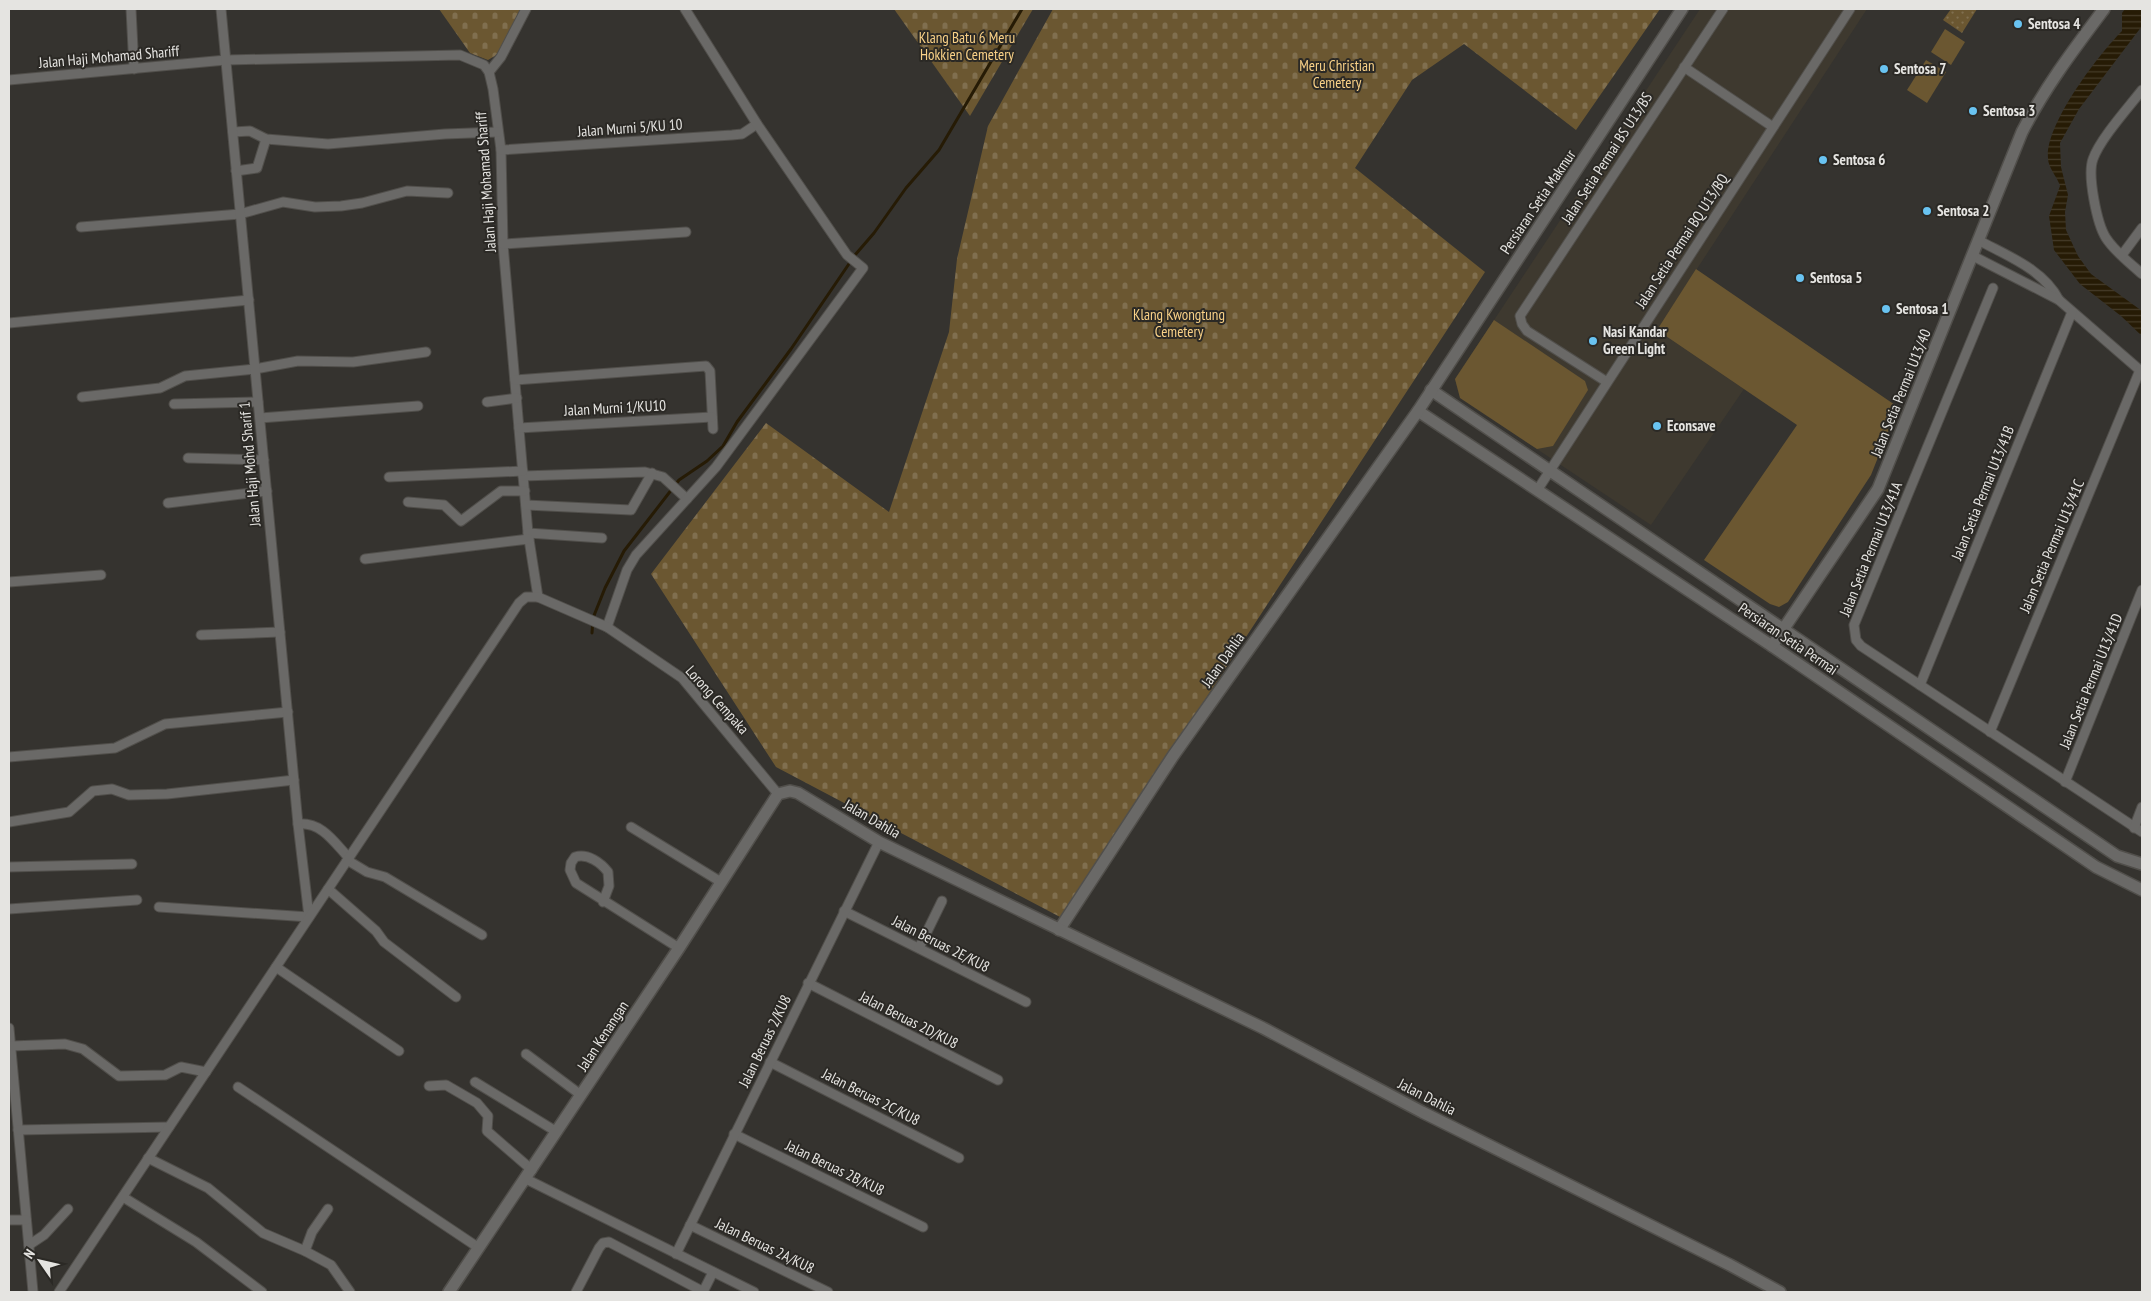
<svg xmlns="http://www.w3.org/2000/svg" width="2151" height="1301" viewBox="0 0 2151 1301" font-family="'PT Sans Narrow',sans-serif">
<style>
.built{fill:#3e392f}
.green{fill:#6b5731}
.cemetery{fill:url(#cemetery-stones)}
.park{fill:url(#park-dots)}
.water{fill:url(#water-rules)}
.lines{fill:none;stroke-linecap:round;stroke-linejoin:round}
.stream{stroke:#261b05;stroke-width:3}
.minor-casing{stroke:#514f4b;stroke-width:11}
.tertiary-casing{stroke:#514f4b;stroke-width:14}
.minor{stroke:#6a6967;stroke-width:9}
.tertiary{stroke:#6a6967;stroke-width:11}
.poi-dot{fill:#69c3f1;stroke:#2b2925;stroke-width:2}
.labels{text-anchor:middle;stroke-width:4;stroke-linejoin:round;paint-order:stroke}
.poi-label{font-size:15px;font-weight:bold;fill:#e5e4e1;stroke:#2b2925;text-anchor:start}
.park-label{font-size:15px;fill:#f9d187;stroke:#2b2925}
.street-label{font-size:15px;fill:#e5e4e1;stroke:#2b2925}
</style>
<defs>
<pattern id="cemetery-stones" width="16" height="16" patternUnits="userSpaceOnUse" patternTransform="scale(1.25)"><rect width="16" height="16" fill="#6b5731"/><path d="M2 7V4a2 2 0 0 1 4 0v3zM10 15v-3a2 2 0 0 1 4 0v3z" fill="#806f4f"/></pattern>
<pattern id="park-dots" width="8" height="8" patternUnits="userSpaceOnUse" patternTransform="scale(1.25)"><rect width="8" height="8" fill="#6b5731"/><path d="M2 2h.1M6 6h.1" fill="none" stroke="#806f4f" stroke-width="1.8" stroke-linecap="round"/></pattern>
<pattern id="water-rules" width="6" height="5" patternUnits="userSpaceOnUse" patternTransform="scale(1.25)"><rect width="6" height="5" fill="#261b05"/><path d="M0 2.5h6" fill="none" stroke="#453c29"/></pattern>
</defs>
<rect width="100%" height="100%" fill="#35332f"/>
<path class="built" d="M1700,9H1867L1657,330L1744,389L1651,525L1460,398L1455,379Z"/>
<g class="green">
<path d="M1945,29L1965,42L1951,65L1931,52Z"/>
<path d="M1926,60L1946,72L1927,103L1907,90Z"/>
<path d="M1696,269L1898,407L1871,475L1788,602L1779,607L1770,604L1704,560L1797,425L1657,330Z"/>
<path d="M1494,320L1585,381L1588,390L1553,446L1537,449L1460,398L1455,379Z"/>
</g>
<g class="cemetery">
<path d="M439,9H521L498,54L488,60L470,53Z"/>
<path d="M894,9H1033L970,116Z"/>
<path d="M1053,9H1660L1576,130L1464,44L1412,80L1355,168L1485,272L1062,918L776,767L651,574L766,423L889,512L949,332L957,259L988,126Z"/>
</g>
<path class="park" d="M1951,9H1977L1962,33L1943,20Z"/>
<path class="water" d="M2125,9H2142V26L2079,109L2060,143L2061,167L2068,195L2065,212L2066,230L2078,256L2091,274L2142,311V336L2121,316L2080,284L2054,250L2049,216L2060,186C2057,176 2048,168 2048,158C2045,125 2098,55 2122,31V13Z"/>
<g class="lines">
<path class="stream" d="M592,633L593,618L605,588L624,551L679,480L707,461L723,446L737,422L791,349L855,255L874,233L906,188L939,150L1022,9"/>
<g class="minor-casing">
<g id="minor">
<path d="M131,9L134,69"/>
<path d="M1684,67L1773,127"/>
<path d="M489,72L501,57L526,9"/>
<path d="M9,80L226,60L460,55L484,65L489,72L493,89L501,150L503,244L528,533L538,597"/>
<path d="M2142,90C2128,108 2100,139 2093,159C2087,175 2097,224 2106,238C2115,252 2130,263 2142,274"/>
<path d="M233,132L250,131L266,139L328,144L445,134L498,132"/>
<path d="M501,150L732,135L742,134L757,124"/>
<path d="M236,171L257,168L266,139"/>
<path d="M81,227L240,214L283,202L315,207L341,206L362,203L407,191L448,193"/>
<path d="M1980,241C2008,256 2044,270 2059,300"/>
<path d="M503,244L686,232"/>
<path d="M2122,255L2142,228"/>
<path d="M1973,256L2059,300L2142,372"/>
<path d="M1993,288L1854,625L1856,640L1861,646L2142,832"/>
<path d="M9,323L249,300"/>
<path d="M515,380L706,366L710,371L713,429"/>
<path d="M1607,382L1527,331L1522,324L1520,316L1723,9"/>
<path d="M82,397L160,388L185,376L255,369L298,361L353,362L426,352"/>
<path d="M487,402L517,398"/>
<path d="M174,404L258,402"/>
<path d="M260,418L418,406"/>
<path d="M519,428L712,417"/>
<path d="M188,458L264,460"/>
<path d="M523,476L645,472L663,477L687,499"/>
<path d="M389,477L523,471"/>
<path d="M1538,489L1850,9"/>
<path d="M408,502L444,505L461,521L501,491H525"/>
<path d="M168,503L267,491"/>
<path d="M526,505L631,510L652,473"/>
<path d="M528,533L602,538"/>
<path d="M365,559L529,539"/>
<path d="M9,582L101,575"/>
<path d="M607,627L627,570L636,555L716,467L863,268L847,255L757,124L685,9"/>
<path d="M201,635L280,632"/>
<path d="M1920,685L2072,312"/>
<path d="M1990,732L2140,370"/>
<path d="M9,757L115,748L165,724L288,712"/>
<path d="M2065,782L2142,590"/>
<path d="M9,822L69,812L93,791L112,789L129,795L167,794L294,780"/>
<path d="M298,824C322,822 334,842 349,858"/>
<path d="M631,827L721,882"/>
<path d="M2134,828L2142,807"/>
<path d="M347,860L367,872L385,877L482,935"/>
<path d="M9,867L132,864"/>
<path d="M328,889L376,931L384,942L456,997"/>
<path d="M603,902L609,886L608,872C601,863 588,853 575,857L571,863L570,870L576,883L679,948"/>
<path d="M159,907L309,917L298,824L221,9"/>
<path d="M9,909L137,900"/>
<path d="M844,911L1026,1002"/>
<path d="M919,948L942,901"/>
<path d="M276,967L399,1051"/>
<path d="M808,983L998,1080"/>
<path d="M9,1028L33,1292"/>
<path d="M11,1046L65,1044L83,1049L119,1076L165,1075L181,1067L206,1072"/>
<path d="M526,1054L581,1095"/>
<path d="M770,1062L959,1158"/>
<path d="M475,1082L557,1132"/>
<path d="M429,1086L446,1085L477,1103L488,1116L487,1131L532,1170"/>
<path d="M238,1087L479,1248"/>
<path d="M18,1130L169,1127"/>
<path d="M734,1134L923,1227"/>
<path d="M148,1158L208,1188L263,1233L305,1251"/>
<path d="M526,1179L754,1292"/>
<path d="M123,1197L196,1242L262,1292"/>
<path d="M328,1209L312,1232L305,1251L331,1265L350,1292"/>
<path d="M9,1220H26"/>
<path d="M690,1225L828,1292"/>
<path d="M29,1245L44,1235L68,1209"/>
<path d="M676,1254L879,842"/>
<path d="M59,1292L519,603L526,597H538L607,627L682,678L778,794"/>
<path d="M576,1292L599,1248L603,1243L609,1242L704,1292"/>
<path d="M703,1292L713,1272"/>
</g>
</g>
<g class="tertiary-casing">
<g id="tertiary">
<path d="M1431,390L2117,856L2142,864"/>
<path d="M1418,411L1772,646L2096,867L2142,890"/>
<path d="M1772,646L1878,489L2022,132C2045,87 2074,49 2104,9"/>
<path d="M1059,930L1173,756L1418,411L1682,9"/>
<path d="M449,1292L679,948L778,794L790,791L798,793L879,842L1263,1028L1422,1112L1730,1265L1780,1292"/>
</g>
</g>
<use href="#minor" class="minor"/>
<use href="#tertiary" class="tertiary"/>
</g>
<g class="poi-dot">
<circle cx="2018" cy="24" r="5"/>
<circle cx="1884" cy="69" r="5"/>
<circle cx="1973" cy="111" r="5"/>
<circle cx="1823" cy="160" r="5"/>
<circle cx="1927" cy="211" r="5"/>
<circle cx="1800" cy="278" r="5"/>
<circle cx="1886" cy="309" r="5"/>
<circle cx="1593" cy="341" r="5"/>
<circle cx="1657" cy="426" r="5"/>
</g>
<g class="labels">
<g class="poi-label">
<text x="2028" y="29">Sentosa 4</text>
<text x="1894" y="74">Sentosa 7</text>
<text x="1983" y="116">Sentosa 3</text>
<text x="1833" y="165">Sentosa 6</text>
<text x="1937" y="216">Sentosa 2</text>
<text x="1810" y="283">Sentosa 5</text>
<text x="1896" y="314">Sentosa 1</text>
<text x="1603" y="337">Nasi Kandar<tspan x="1603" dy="17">Green Light</tspan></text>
<text x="1667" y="431">Econsave</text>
</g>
<g class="park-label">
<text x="967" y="43">Klang Batu 6 Meru<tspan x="967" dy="17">Hokkien Cemetery</tspan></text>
<text x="1337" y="71">Meru Christian<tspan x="1337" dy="17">Cemetery</tspan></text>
<text x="1179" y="320">Klang Kwongtung<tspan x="1179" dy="17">Cemetery</tspan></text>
</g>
<g class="street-label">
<text transform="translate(109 57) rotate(-5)" y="5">Jalan Haji Mohamad Shariff</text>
<text transform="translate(630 128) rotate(-4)" y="5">Jalan Murni 5/KU 10</text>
<text transform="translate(1607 158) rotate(-57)" y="5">Jalan Setia Permai BS U13/BS</text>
<text transform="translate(486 182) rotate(-94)" y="5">Jalan Haji Mohamad Shariff</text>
<text transform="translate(1538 202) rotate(-56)" y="5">Persiaran Setia Makmur</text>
<text transform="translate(1682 241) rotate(-57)" y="5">Jalan Setia Permai BQ U13/BQ</text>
<text transform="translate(1901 393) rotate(-68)" y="5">Jalan Setia Permai U13/40</text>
<text transform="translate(615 408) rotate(-3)" y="5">Jalan Murni 1/KU10</text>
<text transform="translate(250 464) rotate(-95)" y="5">Jalan Haji Mohd Sharif 1</text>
<text transform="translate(1983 493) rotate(-68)" y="5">Jalan Setia Permai U13/41B</text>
<text transform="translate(2052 546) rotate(-67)" y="5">Jalan Setia Permai U13/41C</text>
<text transform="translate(1871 549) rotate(-68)" y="5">Jalan Setia Permai U13/41A</text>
<text transform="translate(1788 639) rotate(34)" y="5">Persiaran Setia Permai</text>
<text transform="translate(1223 660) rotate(-55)" y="5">Jalan Dahlia</text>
<text transform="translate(2091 681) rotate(-68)" y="5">Jalan Setia Permai U13/41D</text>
<text transform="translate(717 700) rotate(48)" y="5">Lorong Cempaka</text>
<text transform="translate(872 819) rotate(30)" y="5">Jalan Dahlia</text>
<text transform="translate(941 944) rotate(27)" y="5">Jalan Beruas 2E/KU8</text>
<text transform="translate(909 1020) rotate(27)" y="5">Jalan Beruas 2D/KU8</text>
<text transform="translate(603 1036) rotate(-57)" y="5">Jalan Kenangan</text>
<text transform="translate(765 1041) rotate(-64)" y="5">Jalan Beruas 2/KU8</text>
<text transform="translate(871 1097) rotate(27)" y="5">Jalan Beruas 2C/KU8</text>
<text transform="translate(1427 1097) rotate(27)" y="5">Jalan Dahlia</text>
<text transform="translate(835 1168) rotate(26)" y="5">Jalan Beruas 2B/KU8</text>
<text transform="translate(765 1246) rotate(26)" y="5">Jalan Beruas 2A/KU8</text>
</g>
</g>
<rect width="2151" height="1301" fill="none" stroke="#e5e4e1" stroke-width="20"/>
<g transform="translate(40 1261) rotate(304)" stroke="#2b2925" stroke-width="4" paint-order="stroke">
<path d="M0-4L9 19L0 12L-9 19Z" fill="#e5e4e1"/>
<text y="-8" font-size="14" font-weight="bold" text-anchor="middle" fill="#e5e4e1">N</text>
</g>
</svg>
